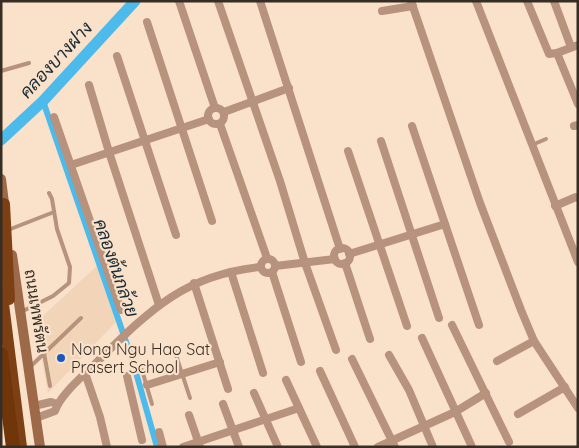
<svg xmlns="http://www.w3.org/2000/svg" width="579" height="448" viewBox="0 0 579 448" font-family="Quicksand,Sarabun,sans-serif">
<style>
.built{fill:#f2d5b8}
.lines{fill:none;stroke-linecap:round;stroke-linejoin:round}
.canal{stroke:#4cbaeb;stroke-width:6}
.river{stroke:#4cbaeb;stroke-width:11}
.service{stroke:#b7927c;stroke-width:4}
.minor{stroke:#b7927c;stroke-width:8}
.secondary{stroke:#9e6949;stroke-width:10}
.trunk{stroke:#7d4014;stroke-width:12}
.motorway{stroke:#70360a;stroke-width:14}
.poi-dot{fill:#1b57c3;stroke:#fae1ca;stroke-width:2}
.labels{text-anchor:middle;stroke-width:4.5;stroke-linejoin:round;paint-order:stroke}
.street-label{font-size:16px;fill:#362d24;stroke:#fae1ca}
.poi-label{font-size:16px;fill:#362d24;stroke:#fae1ca;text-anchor:start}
.water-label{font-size:18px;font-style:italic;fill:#1a2d37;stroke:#fae1ca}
</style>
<rect width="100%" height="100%" fill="#fae1ca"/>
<path class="built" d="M98,265L116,322L48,393L35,323Z"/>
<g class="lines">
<path class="canal" d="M43,101L133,362L157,447"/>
<path class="river" d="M1,140L43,101L135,1"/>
<g class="service">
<path d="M1,71L29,63"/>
<path d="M532,145L546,139"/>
<path d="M8,230L54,212"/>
<path d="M23,311L53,296L69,283L70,267L57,229L52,199L49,193"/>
<path d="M174,349L190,398"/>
<path d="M44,353L50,386"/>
<path d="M31,366L81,318"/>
<path d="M142,370L152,404"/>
</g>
<g class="minor">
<path d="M179,1L215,108"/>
<path d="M218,1L280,181L305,263L336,350"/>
<path d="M260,1L340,249"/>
<path d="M411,1L480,203L521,310L534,341L578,408"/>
<path d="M476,1L578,262"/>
<path d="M527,1L549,54L557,53L578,45"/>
<path d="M554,1L571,47"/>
<path d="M382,11L413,6"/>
<path d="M147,22L212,221"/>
<path d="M557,53L578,104"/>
<path d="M117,56L176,235"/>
<path d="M89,85L109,152L159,305"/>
<circle cx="216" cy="116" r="8"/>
<path d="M224,112L289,88"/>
<path d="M54,117L121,310"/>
<path d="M220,124L267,258"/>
<path d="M412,126L479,325"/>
<path d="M574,126L578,125"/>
<path d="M381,141L439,318"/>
<path d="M348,151L407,326"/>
<path d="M71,165L209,119"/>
<path d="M555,206L576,197L578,198"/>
<circle cx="342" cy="256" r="8"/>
<path d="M349,254L445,224"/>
<circle cx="268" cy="266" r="7"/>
<path d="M345,263L370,339"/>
<path d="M275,266L335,259"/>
<path d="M231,272L263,373"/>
<path d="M272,272L301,362"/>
<path d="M194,283L228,389"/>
<path d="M452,325L509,442"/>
<path d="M422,338L472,447"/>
<path d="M389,355L409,390L433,447"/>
<path d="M352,359L395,447"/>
<path d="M497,361L534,341"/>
<path d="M320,371L355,447"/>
<path d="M85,373L100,417L107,447"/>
<path d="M127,376L142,440"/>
<path d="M286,380L317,447"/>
<path d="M147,385L220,362"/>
<path d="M254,393L278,447"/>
<path d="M223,404L239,447"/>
<path d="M34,406L51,402L57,404"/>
<path d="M518,414L565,387"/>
<path d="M189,415L200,447"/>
<path d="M36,418L55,411C60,395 82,377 94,365C147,313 182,275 260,267"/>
<path d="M159,432L163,447"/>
<path d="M183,447L299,408"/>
<path d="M378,447L455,412L486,393"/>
</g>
<g class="secondary">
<path d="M1,179L5,211"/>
<path d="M12,255L40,447"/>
</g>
<g class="trunk">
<path d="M4,204L9,299"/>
<path d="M1,288L21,447"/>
</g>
<path class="motorway" d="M1,354L13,447"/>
</g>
<circle class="poi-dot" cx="61" cy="358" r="5"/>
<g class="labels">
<g class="street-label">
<text transform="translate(37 311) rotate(81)" y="6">ถนนเทพรัตน</text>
</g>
<g class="poi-label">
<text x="71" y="355">Nong Ngu Hao Sat<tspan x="71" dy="18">Prasert School</tspan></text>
</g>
<g class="water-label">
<text transform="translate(56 60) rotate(-47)" y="6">คลองบางฝาง</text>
<text transform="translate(116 268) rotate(71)" y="6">คลองต้นกล้วย</text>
</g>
</g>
<rect width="579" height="448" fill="none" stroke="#362d24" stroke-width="5"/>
</svg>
